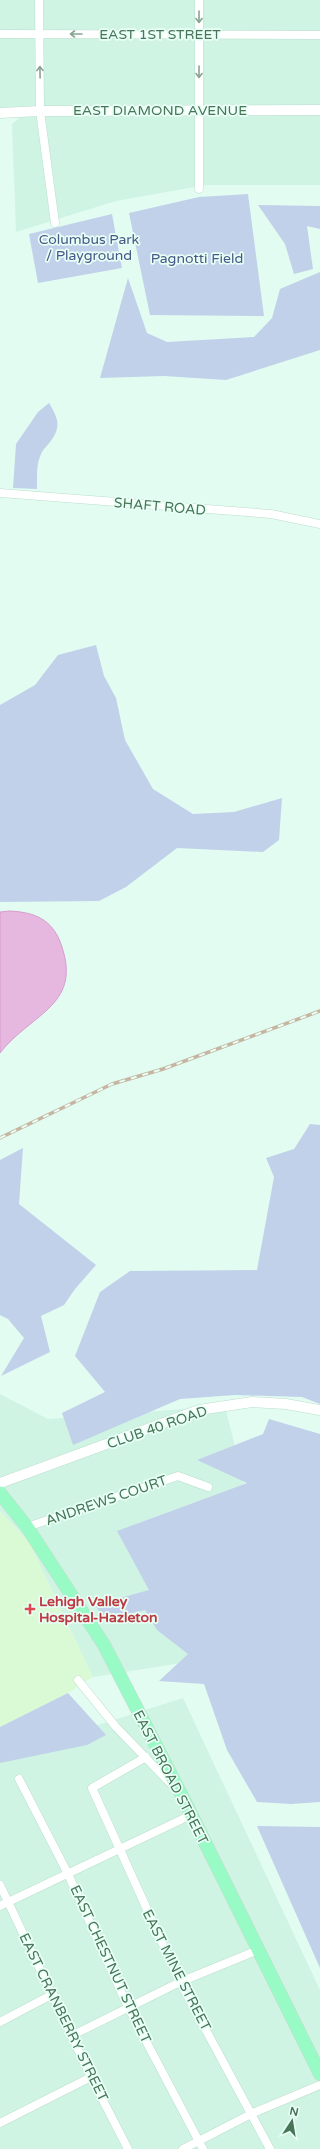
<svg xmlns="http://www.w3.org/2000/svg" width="320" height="2149" viewBox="0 0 320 2149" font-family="'Varela Round',sans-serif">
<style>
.residential{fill:#d0f4e4}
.medical{fill:#d9fad5}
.green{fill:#c1d1ea}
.water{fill:#e6b7df;stroke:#d89dce}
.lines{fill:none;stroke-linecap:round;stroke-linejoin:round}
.minor-casing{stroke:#bbdecc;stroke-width:9}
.tertiary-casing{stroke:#bbdecc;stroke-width:11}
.trunk-casing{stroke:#ccd8d0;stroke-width:14}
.minor{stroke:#fff;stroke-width:8}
.tertiary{stroke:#fff;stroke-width:10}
.trunk{stroke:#98fac5;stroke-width:13}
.rail-casing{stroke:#c5b5a1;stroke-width:3.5}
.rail{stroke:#e8fff6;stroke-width:2;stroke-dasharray:6;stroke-linecap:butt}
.oneway{stroke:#88a592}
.health-dot{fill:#e0444e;stroke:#e8fff6;stroke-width:1.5}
.labels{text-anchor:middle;stroke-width:3.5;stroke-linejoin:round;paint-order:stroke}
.street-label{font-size:14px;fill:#487458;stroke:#e8fff6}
.park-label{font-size:14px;fill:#455886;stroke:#e8fff6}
.health-label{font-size:14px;font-weight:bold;fill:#be3a42;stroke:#e8fff6;text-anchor:start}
</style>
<rect width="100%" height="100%" fill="#e2fcf2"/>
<g class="residential">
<path d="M0,0H320V185H206L116,201L16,232L12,124L30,109L0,108Z"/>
<path d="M0,1394L48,1419L225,1406L244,1484L133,1525L207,1659L93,1677L29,1542L0,1511Z"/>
<path d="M183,1698L320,1990V2149H0V1756Z"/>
</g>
<path class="medical" d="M0,1511L29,1542L93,1677L68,1693L0,1727Z"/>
<g class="green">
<path d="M248,194L264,316L150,315L129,213L199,197Z"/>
<path d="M258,205L320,206V229L307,226L313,269L294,274L285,244Z"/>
<path d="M112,214L122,268L38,283L29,234Z"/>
<path d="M320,272V350L226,380L164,376L100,378L128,278L147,333L167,342L254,337L272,318L280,289Z"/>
<path d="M49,403C58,418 62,427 50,442C48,445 44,448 42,452C36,463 37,476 37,489L13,488L16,444L38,412Z"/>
<path d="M96,645L104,676L116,698L125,740L153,789L193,814L234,812L282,798L279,840L263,852L177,848L126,887L99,901L0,902V705L35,685L58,655Z"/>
<path d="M310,1124L320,1125V1404L302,1397L235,1395L180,1399L73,1445L62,1413L105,1392L75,1356L100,1292L130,1271L257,1270L274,1177L266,1158L294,1149Z"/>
<path d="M23,1148L19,1204L96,1265L75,1289L64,1305L41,1316L50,1352L1,1376L24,1338L8,1319L0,1315V1160Z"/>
<path d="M269,1419L320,1434V1802L291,1804L257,1802L227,1750L204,1684L159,1681L188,1654L157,1630L145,1610L105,1620L95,1605L149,1590L117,1531L247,1483L197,1460L263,1434Z"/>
<path d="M68,1693L106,1735L87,1745L0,1763V1727Z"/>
<path d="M257,1826L320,1827V1968Z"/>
</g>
<path class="water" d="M9,911C31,912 49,917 59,939C86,1005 32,1012 0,1053V912Z"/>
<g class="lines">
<g class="minor-casing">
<g id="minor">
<path d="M39,0L40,111L55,223"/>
<path d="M0,34L320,35"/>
<path d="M199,189V0"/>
<path d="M0,493L271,514L320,524"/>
<path d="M27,1527L178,1476L208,1487"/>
<path d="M78,1680L116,1727L172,1785"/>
<path d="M146,1757L92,1788L180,1982L270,2149"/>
<path d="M19,1779L68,1874L128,2007L203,2149"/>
<path d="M0,1885L91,2077L128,2149"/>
<path d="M0,1906L191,1815"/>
<path d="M0,2022L53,1994"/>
<path d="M73,2035L180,1982L258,1950"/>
<path d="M0,2123L91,2077"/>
<path d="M183,2149L253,2113L320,2085"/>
</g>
</g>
<g class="tertiary-casing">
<g id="tertiary">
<path d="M0,113L40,111L320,110"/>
<path d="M0,1483L199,1410L252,1402L286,1404L320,1410"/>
</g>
</g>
<g class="trunk-casing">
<path id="trunk" d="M0,1493L27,1527L104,1645L182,1796L320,2074"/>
</g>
<use href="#minor" class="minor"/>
<use href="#tertiary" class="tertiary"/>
<use href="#trunk" class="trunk"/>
<g class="rail-casing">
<path id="rail" d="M0,1138L112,1084L163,1069L320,1011"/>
</g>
<use href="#rail" class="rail"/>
</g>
<defs><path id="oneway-shaft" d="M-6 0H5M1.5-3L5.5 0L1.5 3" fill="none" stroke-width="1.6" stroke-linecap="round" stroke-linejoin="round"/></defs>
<g class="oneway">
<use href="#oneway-shaft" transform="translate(199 17) rotate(90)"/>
<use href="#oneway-shaft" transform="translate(76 34) rotate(-180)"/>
<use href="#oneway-shaft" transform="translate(40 72) rotate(-91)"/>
<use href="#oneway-shaft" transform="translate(199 72) rotate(90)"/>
</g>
<path class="health-dot" d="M28 1603h4v4h4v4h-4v4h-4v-4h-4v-4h4z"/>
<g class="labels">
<g class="street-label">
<text x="160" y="39">EAST 1ST STREET</text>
<text x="160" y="115">EAST DIAMOND AVENUE</text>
<text transform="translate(160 506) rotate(5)" y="5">SHAFT ROAD</text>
<text transform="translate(157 1427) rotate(-19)" y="5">CLUB 40 ROAD</text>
<text transform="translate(106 1500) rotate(-19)" y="5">ANDREWS COURT</text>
<text transform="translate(171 1777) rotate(63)" y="5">EAST BROAD STREET</text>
<text transform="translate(111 1964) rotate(65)" y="5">EAST CHESTNUT STREET</text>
<text transform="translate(177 1970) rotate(63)" y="5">EAST MINE STREET</text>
<text transform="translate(64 2017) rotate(64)" y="5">EAST CRANBERRY STREET</text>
</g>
<g class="park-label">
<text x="89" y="244">Columbus Park<tspan x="89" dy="16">/ Playground</tspan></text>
<text x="197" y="263">Pagnotti Field</text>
</g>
<g class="health-label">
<text x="39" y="1606">Lehigh Valley<tspan x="39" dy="16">Hospital-Hazleton</tspan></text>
</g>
</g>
<g transform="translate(292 2121) rotate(12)" stroke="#e8fff6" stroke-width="3" paint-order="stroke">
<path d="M0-3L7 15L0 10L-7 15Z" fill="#487458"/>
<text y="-6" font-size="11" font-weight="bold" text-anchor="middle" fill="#487458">N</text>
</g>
</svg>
